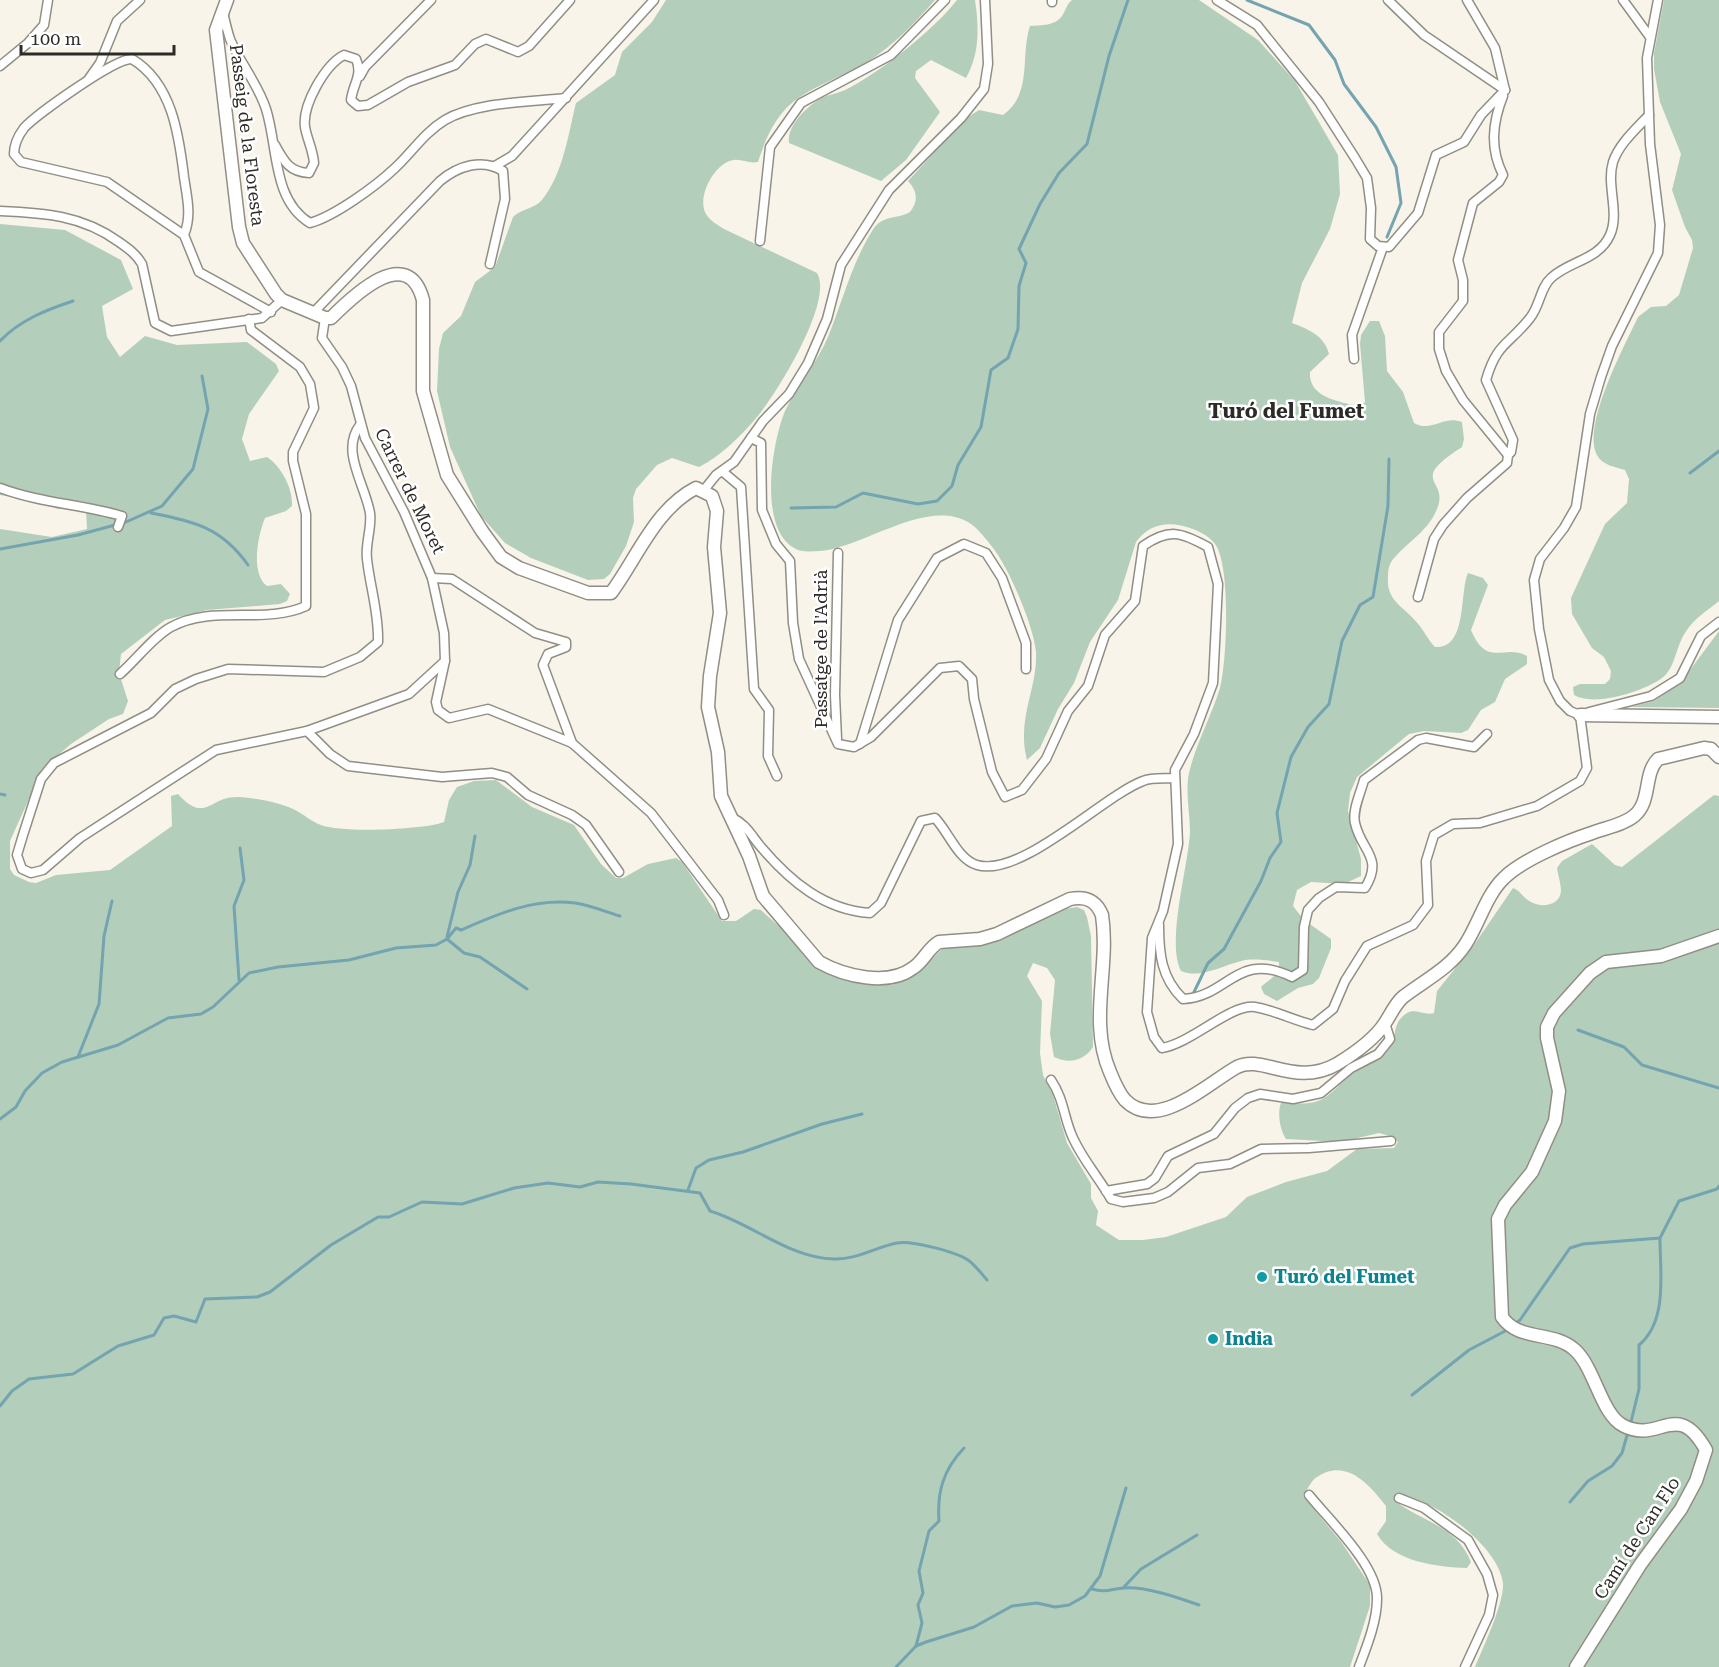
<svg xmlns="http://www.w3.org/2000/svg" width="1719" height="1667" viewBox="0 0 1719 1667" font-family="'Roboto Serif',serif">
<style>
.green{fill:#b4cebc}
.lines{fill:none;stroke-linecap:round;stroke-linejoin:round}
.stream{stroke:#73a4af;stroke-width:3}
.street-casing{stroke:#918e84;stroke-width:11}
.secondary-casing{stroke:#918e84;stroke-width:15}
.street{stroke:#fff;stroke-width:8}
.secondary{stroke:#fff;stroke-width:12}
.culture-dot{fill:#0f9aa8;stroke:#fff;stroke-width:2}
.labels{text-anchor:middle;stroke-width:5;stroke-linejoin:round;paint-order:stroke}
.street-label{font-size:18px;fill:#2d2b27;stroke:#fff}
.culture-label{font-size:18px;font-weight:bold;fill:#0d838f;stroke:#fff;text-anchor:start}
.neighbourhood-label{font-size:20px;font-weight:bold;fill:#2d2b27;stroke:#fff}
</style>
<rect width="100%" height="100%" fill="#f8f4ea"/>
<g class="green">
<path d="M666,0H935C916,22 892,47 867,62C809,95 781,90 758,162C749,164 742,159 734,160C715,162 696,197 706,214C710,221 718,225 724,229L817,273C834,301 777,393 757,417C741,436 721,456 699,467L672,458L657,465L636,489L633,498L634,522L626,546L610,574L604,579L588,580L531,558L505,543L481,516L450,447L437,391L439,349L443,333L461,316L475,282L495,267L513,217C521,209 533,209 541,201C563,175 568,135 576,103L615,75L622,52L652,22Z"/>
<path d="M957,0H975C979,26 980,54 966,78L931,60L916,71L915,78L940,112L906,160L881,181L789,143C787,127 803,111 815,102C825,94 835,95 845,90C878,74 935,29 957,0Z"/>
<path d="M1072,0H1199L1258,40L1295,81L1338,155L1340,194L1330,229L1302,283L1292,323C1308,329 1325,336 1329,354L1310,372C1308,397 1339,402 1359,406L1365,402L1360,344L1361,335L1370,321H1379L1385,336L1387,371L1403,392L1414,423C1432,433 1443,415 1462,422L1464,439L1462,447C1406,483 1450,478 1437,509C1428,531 1410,540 1395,557C1389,563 1388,569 1388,578C1386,602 1407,608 1419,625C1425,632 1428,640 1435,647C1468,649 1459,593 1468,573L1483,578L1488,585L1471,630C1487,669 1505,643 1527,656V664L1505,679L1495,702L1481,710L1468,730L1461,733L1424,731L1409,734L1357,777L1350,793L1348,811L1361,859V876L1344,884L1311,882L1297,890L1293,906L1304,920L1331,939V948L1319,978L1313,984L1298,988L1277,1001L1264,994L1261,987C1270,978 1279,977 1279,962C1267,960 1252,958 1241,961C1221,966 1201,979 1181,971C1166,942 1188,868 1190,832C1190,813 1185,792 1189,773C1196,743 1211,717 1220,688C1227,661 1231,565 1215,544C1210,537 1201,532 1193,529C1171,521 1151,522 1136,542L1118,600L1090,642L1074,683L1058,709L1040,748L1027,760C1016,718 1038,689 1036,652C1034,627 1009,568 993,548C986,539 978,528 968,522C926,498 864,547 820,551C811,551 802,553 794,548C758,528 772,442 785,411C797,385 817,363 828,337C843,300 852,262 874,228C884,215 898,219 910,212C919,200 917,191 908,181L965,119L979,110L1003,115C1033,94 1020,56 1030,26C1041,25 1055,26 1062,16C1066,10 1066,5 1072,0Z"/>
<path d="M1664,0H1719V601C1707,611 1693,619 1685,633C1676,646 1675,669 1662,678C1643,692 1594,707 1574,695L1573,687L1580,684H1605L1610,679L1611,671L1604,657L1592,648L1572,614L1571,598L1605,524L1627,503L1629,479L1625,470C1615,467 1602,465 1597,455C1581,426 1625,345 1638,317L1651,307L1666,306L1679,295L1693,248L1692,240L1685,227L1672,190L1681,154L1660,102L1654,69V53Z"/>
<path d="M0,224L65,230L121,260L133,289L102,306L107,337L120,357L145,336L177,345L247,342L276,364L279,371L249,414L242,439L250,461L267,457C282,467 293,489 292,506L286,511L265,518C258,535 250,573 267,586L281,584L290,594L287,601L280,604L207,610L165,620L121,654L119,673L128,701L123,714L109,719L71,744L43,768L10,841V869L14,875L29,882L36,883L56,875L110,870L172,826L171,796L178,794C206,825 210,795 239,797C256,798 282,803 297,811C305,815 312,822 321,825C340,833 424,830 444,822L449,800L457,787L474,781L496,780L532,807L574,825L601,864L616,878H623L648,864L676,858L682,862L722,921H736L754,909L761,910L794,940L851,978L892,985L914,976L943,948L961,943L988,944L1058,910L1077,907L1084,910L1087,917L1091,936L1093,1047C1084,1061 1069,1064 1054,1057L1050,1034L1055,980L1047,968L1033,963L1027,976L1042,1001L1040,1053L1043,1075L1053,1095L1067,1143L1091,1184V1198L1098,1211L1096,1225L1119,1240H1143L1166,1237L1226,1217L1247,1197L1286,1182L1327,1171L1357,1149L1394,1148L1398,1142L1393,1137L1379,1133L1341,1142L1286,1139C1280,1130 1277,1113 1281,1103C1293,1103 1307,1105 1318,1101C1332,1096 1342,1080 1355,1072C1367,1064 1380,1061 1389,1049C1397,1037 1392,1022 1407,1013C1415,1008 1425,1016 1434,1013L1437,991L1474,945L1513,888C1521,891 1523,898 1531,902C1541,908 1560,906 1561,891C1561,884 1558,875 1557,868L1562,861L1592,844L1615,865L1622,867L1714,795L1719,796V1667H1475C1483,1648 1504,1603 1503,1584C1500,1547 1434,1499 1400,1495L1395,1501C1421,1521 1457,1526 1471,1562L1467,1568C1438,1567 1393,1562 1377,1534L1386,1521V1506C1370,1485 1346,1457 1317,1477C1311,1480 1307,1491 1303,1496L1342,1543L1370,1585V1606L1350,1667H0V529L52,537L87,529L86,510L58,509L34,501L0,495Z"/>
<path d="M1719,631V708L1631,707L1654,701L1681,682Z"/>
</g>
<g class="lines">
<g class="stream">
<path d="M1247,0L1309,25L1335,60L1344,84L1376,127L1396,167L1401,203L1387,237"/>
<path d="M0,341C20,320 46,310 73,301"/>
<path d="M1690,473L1719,451"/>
<path d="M791,508L836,507L863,493L918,504L937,501L952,486L958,465L981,427L991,370L1008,358L1018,329L1019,286L1026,263L1019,249L1040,204L1059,173L1087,144L1109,56L1128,0"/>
<path d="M151,513C194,521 222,528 248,565"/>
<path d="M0,549L78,535L126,522L162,506L193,469L208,409L202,376"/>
<path d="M0,794L5,795"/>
<path d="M447,937L458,892L470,865L475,836"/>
<path d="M447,939L464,953L480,957L527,989"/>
<path d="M239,980L234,906L244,880L240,848"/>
<path d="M1194,992L1208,963L1224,949L1261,881L1270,858L1281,842L1277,813L1291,757L1308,727L1329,704L1342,641L1360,605L1373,597L1388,506L1389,459"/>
<path d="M1578,1030L1624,1047L1642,1065L1719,1088"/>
<path d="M78,1057L99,1004L104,936L112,901"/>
<path d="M0,1119L16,1107L25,1091L42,1073L62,1062L118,1045L168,1018L201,1014L213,1007L249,973L278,967L349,960L396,948L436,945L447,939L456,928L461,930C498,914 533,898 575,903C590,905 606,912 620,916"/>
<path d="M688,1190L696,1168L709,1160L743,1152L822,1124L862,1114"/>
<path d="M1514,1325L1520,1320L1570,1248L1583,1244L1660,1238L1679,1201L1717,1189L1719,1186"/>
<path d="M1412,1395L1469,1350L1509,1329"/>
<path d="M0,1406L12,1391L29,1379L73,1374L118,1346L154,1335L164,1318L174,1316L196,1322L205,1299L257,1297L270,1292L331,1245L378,1217H389L422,1202L462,1204L514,1188L548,1183L580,1187L598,1182L631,1184L700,1193L710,1211C751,1223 789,1258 834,1259C856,1260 876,1247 897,1243C911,1240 956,1252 968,1260C975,1265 981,1273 987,1280"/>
<path d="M1630,1426L1639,1389V1345C1668,1321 1660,1273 1660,1239"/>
<path d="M1570,1502L1588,1481L1612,1466L1622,1453L1628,1432"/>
<path d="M1124,1587L1141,1569L1197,1535"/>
<path d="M1092,1589C1105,1593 1111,1589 1124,1588C1145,1586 1179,1598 1199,1605"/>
<path d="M916,1646L922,1623L918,1605L923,1593L919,1571L929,1531L939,1521C937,1492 943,1470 964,1448"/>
<path d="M896,1667L916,1646L926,1642L974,1627L1012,1606L1037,1603L1055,1607L1069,1605L1085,1596L1100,1576L1126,1488"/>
</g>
<g class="street-casing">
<g id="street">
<path d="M1217,0L1257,25L1319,102L1355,158L1367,178L1371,208L1370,239L1378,246L1389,247L1418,213L1436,155L1464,142L1481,115L1505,90"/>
<path d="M1388,0L1424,35L1505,90"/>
<path d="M1467,0L1495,48L1505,90"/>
<path d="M1623,0L1650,37"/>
<path d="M1052,2V0"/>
<path d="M223,12C225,21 227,30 230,39C240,63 258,84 266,109C278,146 272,200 310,223C335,216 376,186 395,168C412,152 425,132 445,120C476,102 530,102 566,98"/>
<path d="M0,66L28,43L44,25L48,0"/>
<path d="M360,76L365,67L431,0"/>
<path d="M88,80L100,63L117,21L140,0"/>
<path d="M1503,96C1492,124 1490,149 1503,175L1499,182L1473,203L1458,260L1463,280V301L1439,332V349L1446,371L1463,400L1508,455"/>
<path d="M275,145C284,161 289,172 309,173L314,163C313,150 307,139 305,127C302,105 325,65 344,55L356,59C363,75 353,84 351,100L358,106L368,105L408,82L455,65L475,44L486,39L518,52L529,46L570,0"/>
<path d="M495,166L512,156L654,0"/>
<path d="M0,211C44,213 82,215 119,242C129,249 136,254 142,264L155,323L171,331L262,318L282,300"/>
<path d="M184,235L107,182L21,162L14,154C14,144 18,136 24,128C37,114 115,58 132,59C172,83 179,135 184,177C187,198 192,215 184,235L199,272L271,312"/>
<path d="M760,241L770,147L801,103L891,55L945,0"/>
<path d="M313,313L440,181C458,166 482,158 503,171L505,199L490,264"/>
<path d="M325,318L322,338L342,367L351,386L365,438L404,512L432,578L444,633L445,661L436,702L438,710L449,718L488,709L572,743L651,813L718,900L724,915"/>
<path d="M1354,359L1352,335L1383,247"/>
<path d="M360,425C340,451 365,484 370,513C372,528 365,544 367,559C370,587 379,613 378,642L360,657L324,672L228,669L196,679L175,689L151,713L54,763L41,779L23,835L17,855L22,869L31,873L43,870L80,838L216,750L307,731L409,694L445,661"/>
<path d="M751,438L761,443L762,510L776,544L790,561L793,623L799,659L838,744L854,747L871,737L940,668L959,666L972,679L974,699L992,772L1005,797L1022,790L1046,759L1068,711L1088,686L1105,635L1135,601L1143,546C1169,528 1181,532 1208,547L1218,584L1213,683L1194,734L1175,770L1178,844L1163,911L1152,938L1147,1012L1154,1037L1162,1048C1192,1043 1230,1004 1255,1007C1274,1010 1293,1020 1313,1025L1333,1009L1345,981L1367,946L1413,925L1428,905L1426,861L1434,835L1453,824L1480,823L1537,806L1580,781L1587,768L1580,715"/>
<path d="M722,471L741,487L754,689L769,710L768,756L777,776"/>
<path d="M0,488C40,503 81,504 122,516L118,527"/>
<path d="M704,490L716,475L734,462L763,421L789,394L808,363L827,319L841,265L889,190L961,118L984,89L988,64L985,0"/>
<path d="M432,578L452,579L535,633L566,642V647L548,654L543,665L572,743"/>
<path d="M1418,597L1434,539L1443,525L1467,498L1507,463L1508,455L1511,452L1513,440L1486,380C1497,342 1509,345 1530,318C1540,306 1540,288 1551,278C1569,261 1599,260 1610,235C1620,213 1606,185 1613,162C1619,144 1636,129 1649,115"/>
<path d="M120,674C136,660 153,637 171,627C213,604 264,625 306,606V514L293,461V452L314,408L310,384L300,367L251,330L249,319"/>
<path d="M1589,712L1651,696L1680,678L1701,636L1719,622"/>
<path d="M1580,715L1570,711L1560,701L1549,680L1539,629L1534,580L1540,559L1564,528L1576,507L1590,414L1601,377L1612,346L1658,253L1660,225L1650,144L1647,58L1658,0"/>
<path d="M307,731L330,754L348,766L442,777L492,773L507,777L528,795L572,815L586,825L619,872"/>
<path d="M837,739L835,695L838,553"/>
<path d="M860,744L898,620L937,558L964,544L986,553L1002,578L1026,643V669"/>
<path d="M731,817C746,824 751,835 761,847C790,881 824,910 870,913L881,903L921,821L935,818C948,831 958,860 977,865C1021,878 1103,796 1143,781C1152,777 1166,779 1175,778"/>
<path d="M1159,925C1159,953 1161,978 1183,999C1228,997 1237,950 1292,977L1303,970L1304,927L1308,910L1319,898L1336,887L1365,888C1384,857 1361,851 1355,823C1352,810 1361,792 1364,780L1418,740L1426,738L1474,747L1487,734"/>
<path d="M1051,1080C1064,1099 1064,1119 1073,1138C1083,1160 1099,1178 1111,1199L1123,1202L1154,1198L1168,1192L1198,1168L1230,1164L1261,1149L1309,1148L1391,1141"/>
<path d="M1106,1191L1147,1184L1155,1178L1168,1156L1214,1134L1235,1108L1248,1098L1260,1094L1293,1099L1321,1093L1351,1068L1378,1054L1390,1039L1385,1023"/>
<path d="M1309,1495C1329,1520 1378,1566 1377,1599C1377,1621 1367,1646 1359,1667"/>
<path d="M1399,1498L1424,1508L1468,1540L1487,1574L1493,1595L1489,1615L1465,1667"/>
</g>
</g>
<g class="secondary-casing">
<g id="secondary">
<path d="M227,0L216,30L239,227L243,243L276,294L282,300L325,318H331C354,295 408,243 423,300V391L447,475L482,531L501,557L519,568L588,593H611C637,558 655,509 696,488L712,496L717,511L714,547L720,613L710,676L708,707L718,752L721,796L749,856L763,896L819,962C844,976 888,987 913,968C924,961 928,948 939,942L980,939L997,934L1070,899C1086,896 1096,900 1102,915C1110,968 1088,1021 1110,1072C1114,1082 1118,1092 1125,1100C1157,1133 1208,1083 1237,1067C1262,1054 1295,1088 1337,1064C1355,1053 1374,1040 1385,1023C1391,1014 1395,1004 1403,997C1425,980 1449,969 1465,945C1479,924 1486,895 1504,878C1522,860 1567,841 1592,833C1605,828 1623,825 1634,816C1652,801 1643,774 1658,759L1704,748L1711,749L1719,757"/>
<path d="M1580,715L1719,717"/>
<path d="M1576,1667L1640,1565L1681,1509L1696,1481L1706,1450C1677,1398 1660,1444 1624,1426C1601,1415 1595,1368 1575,1350C1553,1330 1519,1342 1502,1317L1498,1219L1505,1205L1532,1172L1555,1121L1559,1091L1547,1038V1027L1554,1013L1590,973L1606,962L1661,956L1719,936"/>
</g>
</g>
<use href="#street" class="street"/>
<use href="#secondary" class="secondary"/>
</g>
<g class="culture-dot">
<circle cx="1262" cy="1277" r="6"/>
<circle cx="1213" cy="1339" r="6"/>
</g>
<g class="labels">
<g class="street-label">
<text transform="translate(247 135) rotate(83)" y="6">Passeig de la Floresta</text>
<text transform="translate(410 491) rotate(64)" y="6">Carrer de Moret</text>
<text transform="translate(821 649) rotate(-90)" y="6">Passatge de l'Adrià</text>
<text transform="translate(1637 1538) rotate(-57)" y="6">Camí de Can Flo</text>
</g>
<g class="culture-label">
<text x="1274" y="1283">Turó del Fumet</text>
<text x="1225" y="1345">India</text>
</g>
<g class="neighbourhood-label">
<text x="1286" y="418">Turó del Fumet</text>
</g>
</g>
<path d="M21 45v9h153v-9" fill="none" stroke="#2d2b27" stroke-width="3"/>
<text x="30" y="45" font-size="18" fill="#2d2b27" stroke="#ffffff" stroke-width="4.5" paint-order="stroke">100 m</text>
</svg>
